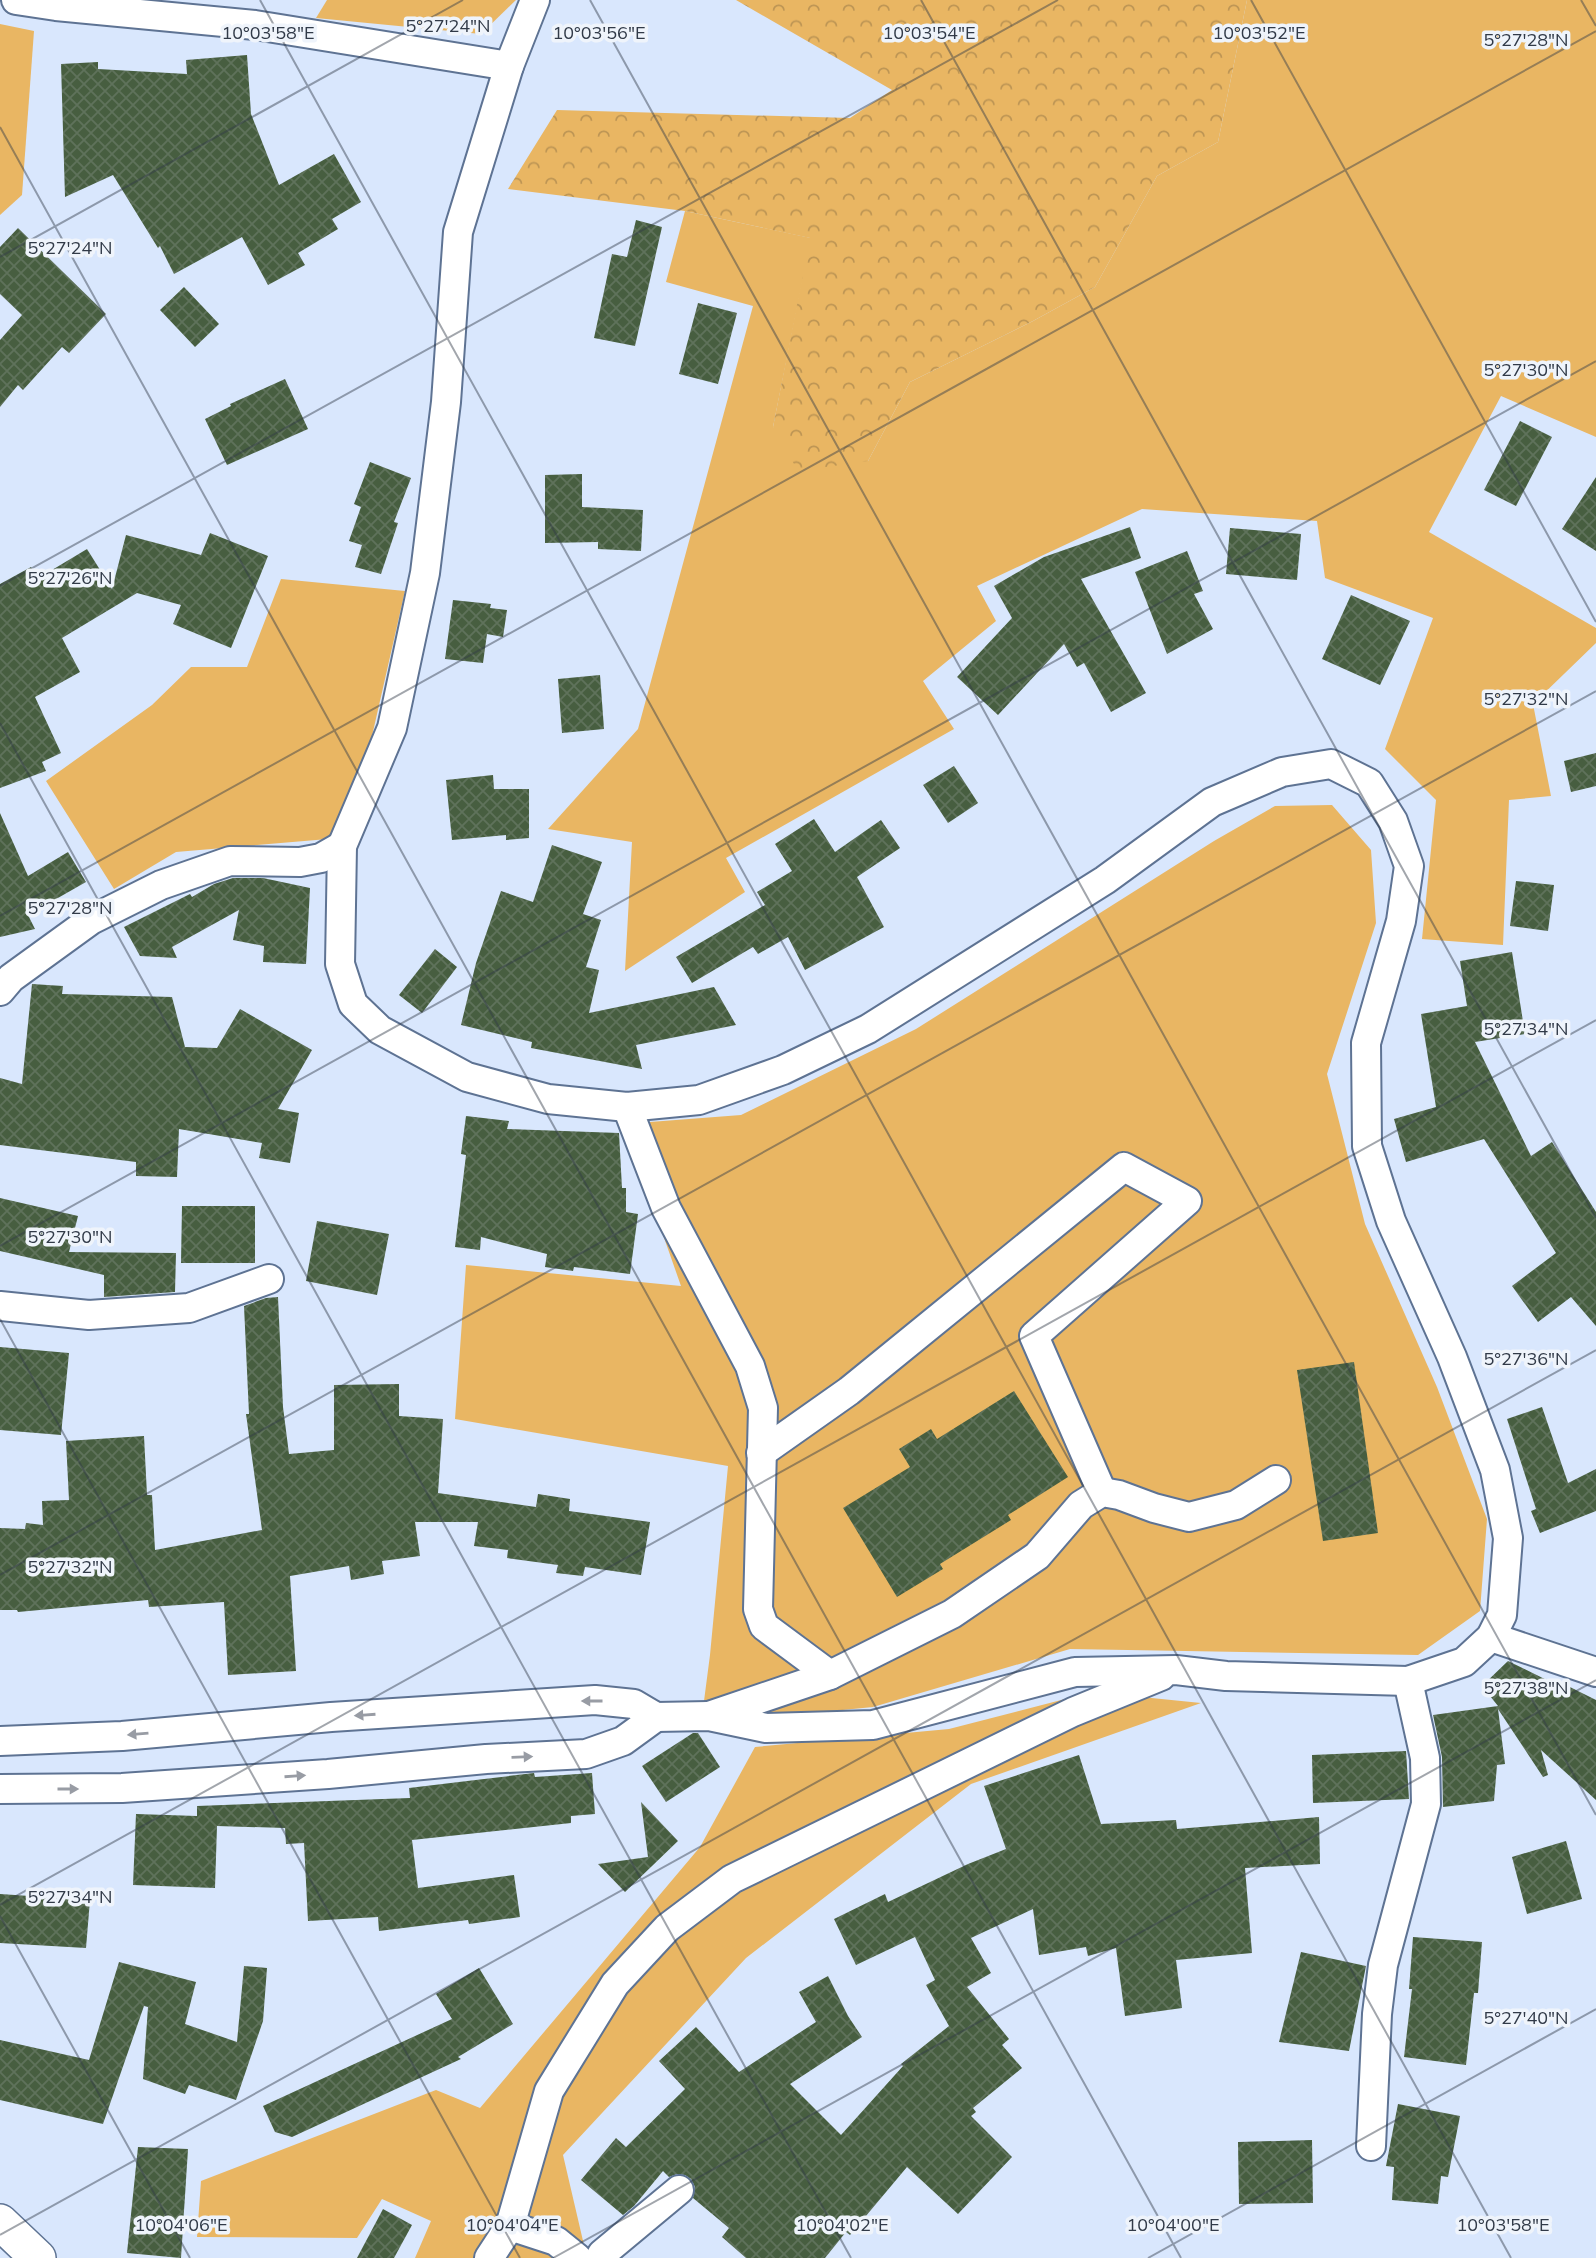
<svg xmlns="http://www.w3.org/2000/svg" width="1596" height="2258" viewBox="0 0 1596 2258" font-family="Mulish,sans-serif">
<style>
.green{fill:#e9b663}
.forest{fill:url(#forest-crowns)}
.building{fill:url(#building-cross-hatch)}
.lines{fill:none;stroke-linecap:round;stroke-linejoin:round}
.minor-casing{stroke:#5e7393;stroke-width:32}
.tertiary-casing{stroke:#5e7393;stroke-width:38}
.minor{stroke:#fff;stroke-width:28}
.tertiary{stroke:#fff;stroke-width:35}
.oneway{fill:#989ca4}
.ticks{fill:none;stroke:#313a48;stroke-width:2;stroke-opacity:0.45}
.ticks-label{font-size:18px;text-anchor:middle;fill:#313a48;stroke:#eff4fb;stroke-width:7;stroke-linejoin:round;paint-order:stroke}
</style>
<defs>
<pattern id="forest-crowns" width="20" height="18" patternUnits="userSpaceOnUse" patternTransform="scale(1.75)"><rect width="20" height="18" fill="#e9b663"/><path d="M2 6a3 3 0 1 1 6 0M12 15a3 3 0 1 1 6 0" fill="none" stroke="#bd9554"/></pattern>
<pattern id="building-cross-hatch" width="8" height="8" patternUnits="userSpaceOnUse" patternTransform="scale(1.75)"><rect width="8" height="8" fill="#475e40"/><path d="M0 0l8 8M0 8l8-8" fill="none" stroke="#5f725b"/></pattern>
</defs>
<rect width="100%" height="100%" fill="#d9e7fd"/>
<g class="green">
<path d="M327,0H516L481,34L316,18Z"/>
<path d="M1247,0H1596V437L1501,396L1429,532L1596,628V643L1533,704L1551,796L1509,800L1503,945L1422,939L1436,800L1385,749L1433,618L1325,578L1317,521L1142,509L977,586L996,621L923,681L954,729L726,858L745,892L625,971L632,842L548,829L638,729L753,306L666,282L685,211L811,238L773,427L868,461L910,382L1033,321L1095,287L1157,176L1218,142Z"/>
<path d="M0,24L34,31L22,195L0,215Z"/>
<path d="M281,579L405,591L362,780L328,839L176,852L114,889L46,781L152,705L191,667H247Z"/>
<path d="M1332,805L1371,850L1376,923L1327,1074L1365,1224L1437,1387L1487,1519L1480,1611L1418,1655L1070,1649L873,1707L701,1724L710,1655L728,1466L455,1419L466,1265L681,1286L624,1124L741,1115L916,1029L1214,841L1275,806Z"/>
<path d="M1092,1692L1201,1703L971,1784L746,1958L563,2155L587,2258H415L431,2221L382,2199L357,2238L197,2237L201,2181L436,2090L480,2108L700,1847L755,1747L949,1729Z"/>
</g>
<path class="forest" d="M736,0H1247L1218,142L1157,176L1095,287L1033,321L910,382L868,461L798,471L773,427L810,238L685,211L508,189L557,110L850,118L892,90Z"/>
<g class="building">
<path d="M247,55L251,114L279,185L334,154L361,202L332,219L338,229L298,253L305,265L268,285L242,237L174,274L160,246L158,248L113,175L65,197L61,64L98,62V69L187,74L186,60Z"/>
<path d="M636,220L662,227L635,346L594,338L612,254L627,257Z"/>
<path d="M18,228L106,314L69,353L62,347L23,390L18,385L0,407V340L22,315L0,294V247Z"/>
<path d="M184,287L219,324L195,347L160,310Z"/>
<path d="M698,303L737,313L718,384L679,374Z"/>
<path d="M285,379L308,429L227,465L205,419L231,406L230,404Z"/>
<path d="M1520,421L1552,437L1516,506L1484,490Z"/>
<path d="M370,462L411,478L394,522L398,523L381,574L355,567L362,545L349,541L361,507L354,504Z"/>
<path d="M582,474V507L643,510L641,551L598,549V542L545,543V475Z"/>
<path d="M1596,477V551L1562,529Z"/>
<path d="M1130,527L1141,558L1081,579L1146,693L1111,712L1084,663L1077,667L1064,644L998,715L957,677L1012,618L994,586L1044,557Z"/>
<path d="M1230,528L1301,534L1297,580L1226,574Z"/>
<path d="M210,533L268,556L231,648L173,624L181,605L137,593L62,638L80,672L35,697L61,753L42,762L46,771L0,788V584L31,567L37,579L87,549L112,589L126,535L201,555Z"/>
<path d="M1187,551L1203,591L1194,594L1213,629L1167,654L1135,572Z"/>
<path d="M1351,595L1410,621L1380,685L1322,659Z"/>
<path d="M453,600L491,604L490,608L507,610L503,637L487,634L483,663L445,659Z"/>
<path d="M600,675L604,729L562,733L558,679Z"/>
<path d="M1596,753V786L1571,792L1564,761Z"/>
<path d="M954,766L978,803L948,823L923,785Z"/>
<path d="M493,775L494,789H529V838L506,840V835L452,840L446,780Z"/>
<path d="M0,813L28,876L68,852L86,882L28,915L35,929L0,937Z"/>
<path d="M814,819L835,852L881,820L900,848L857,877L884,927L805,970L788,937L758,954L753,947L692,983L676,957L765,905L757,892L792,871L775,844Z"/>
<path d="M552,845L602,862L583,914L601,920L586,967L599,970L589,1013L714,987L736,1025L636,1045L642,1069L531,1048L532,1042L461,1025L476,963L501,891L533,902Z"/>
<path d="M233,878H263L310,888L306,964L263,962L264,946L233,940L239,910L172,947L177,958L140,956L124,927L190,894L192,897L214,884Z"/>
<path d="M1516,881L1554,885L1548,931L1510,926Z"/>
<path d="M435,949L457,967L422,1013L399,995Z"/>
<path d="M1512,952L1525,1034L1475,1042L1531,1156L1552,1142L1596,1212V1326L1571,1297L1538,1322L1512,1286L1556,1253L1484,1139L1406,1162L1394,1119L1436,1107L1421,1014L1467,1006L1460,961Z"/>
<path d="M32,984L63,986L62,994L172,997L185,1047L217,1048L240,1009L312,1050L278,1109L299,1113L290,1163L259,1158L262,1143L179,1129L177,1177L136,1176V1162L0,1145V1078L22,1084Z"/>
<path d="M466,1116L509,1121L507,1129L619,1133L622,1188H626V1212L638,1214L630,1274L574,1267L573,1271L545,1267L547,1254L481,1237L480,1250L455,1247L466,1155L461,1154Z"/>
<path d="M0,1198L78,1216L69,1252L176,1253L175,1292L104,1297V1275L0,1251Z"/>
<path d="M182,1206H255V1263H181Z"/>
<path d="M317,1221L389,1234L377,1295L306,1281Z"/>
<path d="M278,1297L283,1407L289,1454L334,1450V1385L399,1384V1416L443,1419L438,1493L536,1507L538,1494L570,1499L569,1511L650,1522L641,1575L585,1567L583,1576L556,1573L558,1565L507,1558L508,1550L474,1546L478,1522H415L420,1556L382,1561L384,1574L351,1580L349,1566L290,1576L296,1671L228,1675L224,1602L149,1607L148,1600L18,1612L17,1610H0V1528L25,1529L26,1523L43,1525L42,1501L69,1500L66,1441L144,1436L147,1495H152L155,1550L262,1530L246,1414H249L244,1306L266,1298Z"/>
<path d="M0,1347L69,1353L61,1435L0,1430Z"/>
<path d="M1354,1362L1378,1533L1323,1541L1297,1370Z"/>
<path d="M1014,1391L1068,1477L1008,1515L1011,1520L940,1564L943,1569L897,1597L843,1508L910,1467L899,1449L931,1429L937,1439Z"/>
<path d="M1542,1407L1568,1483L1596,1469V1511L1540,1533L1531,1511L1536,1509L1507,1419Z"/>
<path d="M1508,1661L1567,1690L1570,1687L1596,1700V1800L1541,1750L1548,1775L1543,1777L1498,1709L1505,1764L1497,1765L1494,1801L1443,1807L1442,1757L1433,1715L1498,1706L1482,1686Z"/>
<path d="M693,1733H698L720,1767L666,1802L642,1766Z"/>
<path d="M1406,1751L1409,1799L1313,1803L1312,1755Z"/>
<path d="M1079,1755L1101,1824L1176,1820L1177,1829L1319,1817L1320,1864L1245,1868L1252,1953L1176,1960L1182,2008L1125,2016L1116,1948L1088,1956L1086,1947L1039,1955L1033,1909L971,1938L991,1973L967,1987L1009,2039L1002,2045L1022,2068L973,2108L976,2112L971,2116L1012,2157L958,2214L907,2167L850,2235L846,2232L825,2258H746L722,2237L729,2228L693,2198L695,2187L691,2179L685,2175L677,2174L669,2177L663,2171L634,2206L623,2215L581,2180L616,2138L626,2147L685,2089L659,2061L696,2027L739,2072L816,2022L799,1992L828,1976L848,2016L862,2037L790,2084L841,2135L903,2066L901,2064L949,2026L926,1985L935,1980L915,1937L856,1965L834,1919L885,1894L888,1902L968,1864L1006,1849L984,1786Z"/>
<path d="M534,1773L535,1777L592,1773L595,1814L571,1816V1823L412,1840L418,1888L514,1875L520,1917L469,1924L468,1920L379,1931L378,1917L308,1921L304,1843L286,1844L285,1828L217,1826L215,1888L133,1885L136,1814L197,1816V1806L410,1798L409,1788Z"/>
<path d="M641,1802L678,1841L625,1892L598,1864L648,1857Z"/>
<path d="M1566,1841L1582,1899L1527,1914L1512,1857Z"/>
<path d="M0,1894L90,1900L86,1948L0,1943Z"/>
<path d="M1413,1937L1482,1942L1478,1993H1474L1466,2065L1404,2057L1412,1989H1409Z"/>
<path d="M1301,1952L1366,1966L1349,2051L1279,2042Z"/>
<path d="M119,1962L196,1982L185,2024L237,2042L244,1966L267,1968L263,2021L236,2100L189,2085L185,2094L143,2079L148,2007L144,2006L103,2124L0,2100V2040L89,2060Z"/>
<path d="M479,1968L513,2024L458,2057L461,2059L292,2137L275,2132L263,2106L452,2019L436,1994Z"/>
<path d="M1398,2104L1460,2116L1448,2177L1441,2176L1438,2204L1392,2200L1394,2167L1386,2166Z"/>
<path d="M1312,2140L1313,2203L1239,2204L1238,2142Z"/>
<path d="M138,2147L188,2149L181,2258L127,2253Z"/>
<path d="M383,2209L412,2225L394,2258H357Z"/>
</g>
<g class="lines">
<g class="minor-casing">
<g id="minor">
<path d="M16,0L56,6L255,25L509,66"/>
<path d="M0,991L11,978L91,920L161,885L230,861L300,862L321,858L342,846"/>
<path d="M627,1107L666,1208L750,1366L763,1408L758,1609L764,1626L830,1675"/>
<path d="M0,1306L89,1315L189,1308L269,1279"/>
<path d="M761,1453L849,1391L1124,1167L1187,1201L1034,1336L1102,1492"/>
<path d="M1491,1637L1596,1672"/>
<path d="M709,1716L830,1675L952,1614L1037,1556L1081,1505L1102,1492L1119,1495L1154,1508L1189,1517L1236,1505L1276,1480"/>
<path d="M0,1741L122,1736L331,1717L595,1700L634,1704L656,1717L709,1716L766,1728L873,1725L1075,1672L1176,1670L1226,1676L1408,1681L1464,1662L1491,1637L1502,1615L1508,1538L1495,1470L1452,1357L1391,1221L1367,1146L1366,1043L1401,921L1409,866L1393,821L1369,783L1331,764L1282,772L1212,802L1105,880L868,1029L783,1070L699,1100L627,1107L548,1099L467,1077L380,1030L353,1004L340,964L342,846L392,728L425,573L446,402L458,232L509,66L535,0"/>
<path d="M0,1789L122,1788L328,1774L486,1759L586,1754L623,1741L656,1717"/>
<path d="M1371,2146L1377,2014L1383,1965L1426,1804L1425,1758L1408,1681"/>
<path d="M510,2226L556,2241L577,2258"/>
<path d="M489,2258L510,2226L549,2091L615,1984L667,1928L732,1879L1073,1712L1161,1676"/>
<path d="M600,2258L602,2254L679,2190"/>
</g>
</g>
<g class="tertiary-casing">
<path id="tertiary" d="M0,2222L38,2258"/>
</g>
<use href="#minor" class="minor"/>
<use href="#tertiary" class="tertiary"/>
</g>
<defs><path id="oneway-solid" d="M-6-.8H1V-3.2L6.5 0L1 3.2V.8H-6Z" transform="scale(1.75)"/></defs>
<g class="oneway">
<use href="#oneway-solid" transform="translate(592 1701) rotate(180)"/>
<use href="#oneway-solid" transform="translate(365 1715) rotate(176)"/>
<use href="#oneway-solid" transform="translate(138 1734) rotate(175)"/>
<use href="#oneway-solid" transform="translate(522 1757) rotate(-2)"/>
<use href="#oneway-solid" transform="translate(295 1776) rotate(-4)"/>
<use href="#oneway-solid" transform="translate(68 1789)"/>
</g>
<path class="ticks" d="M260,0L1511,2258M590,0L1596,1815M921,0L1596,1218M1251,0L1596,622M1581,0L1596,26M0,127L1181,2258M0,257L463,0M0,586L1058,0M0,723L851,2258M0,916L1596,31M0,1246L1596,361M0,1319L520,2258M0,1575L1596,691M0,1905L1596,1020M0,1916L190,2258M0,2235L1596,1350M553,2258L1596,1680M1148,2258L1596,2009"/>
<g class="ticks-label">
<text x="448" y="32">5°27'24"N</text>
<text x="268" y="39">10°03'58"E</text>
<text x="599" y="39">10°03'56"E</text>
<text x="929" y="39">10°03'54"E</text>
<text x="1259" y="39">10°03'52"E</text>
<text x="1526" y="46">5°27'28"N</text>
<text x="70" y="254">5°27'24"N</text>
<text x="1526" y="376">5°27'30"N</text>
<text x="70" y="584">5°27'26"N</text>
<text x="1526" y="705">5°27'32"N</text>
<text x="70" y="914">5°27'28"N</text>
<text x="1526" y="1035">5°27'34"N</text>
<text x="70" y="1243">5°27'30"N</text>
<text x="1526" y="1365">5°27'36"N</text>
<text x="70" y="1573">5°27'32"N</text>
<text x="1526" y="1694">5°27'38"N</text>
<text x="70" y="1903">5°27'34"N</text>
<text x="1526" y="2024">5°27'40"N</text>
<text x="181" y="2231">10°04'06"E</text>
<text x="512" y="2231">10°04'04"E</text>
<text x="842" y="2231">10°04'02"E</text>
<text x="1173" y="2231">10°04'00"E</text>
<text x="1503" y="2231">10°03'58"E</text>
</g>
</svg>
